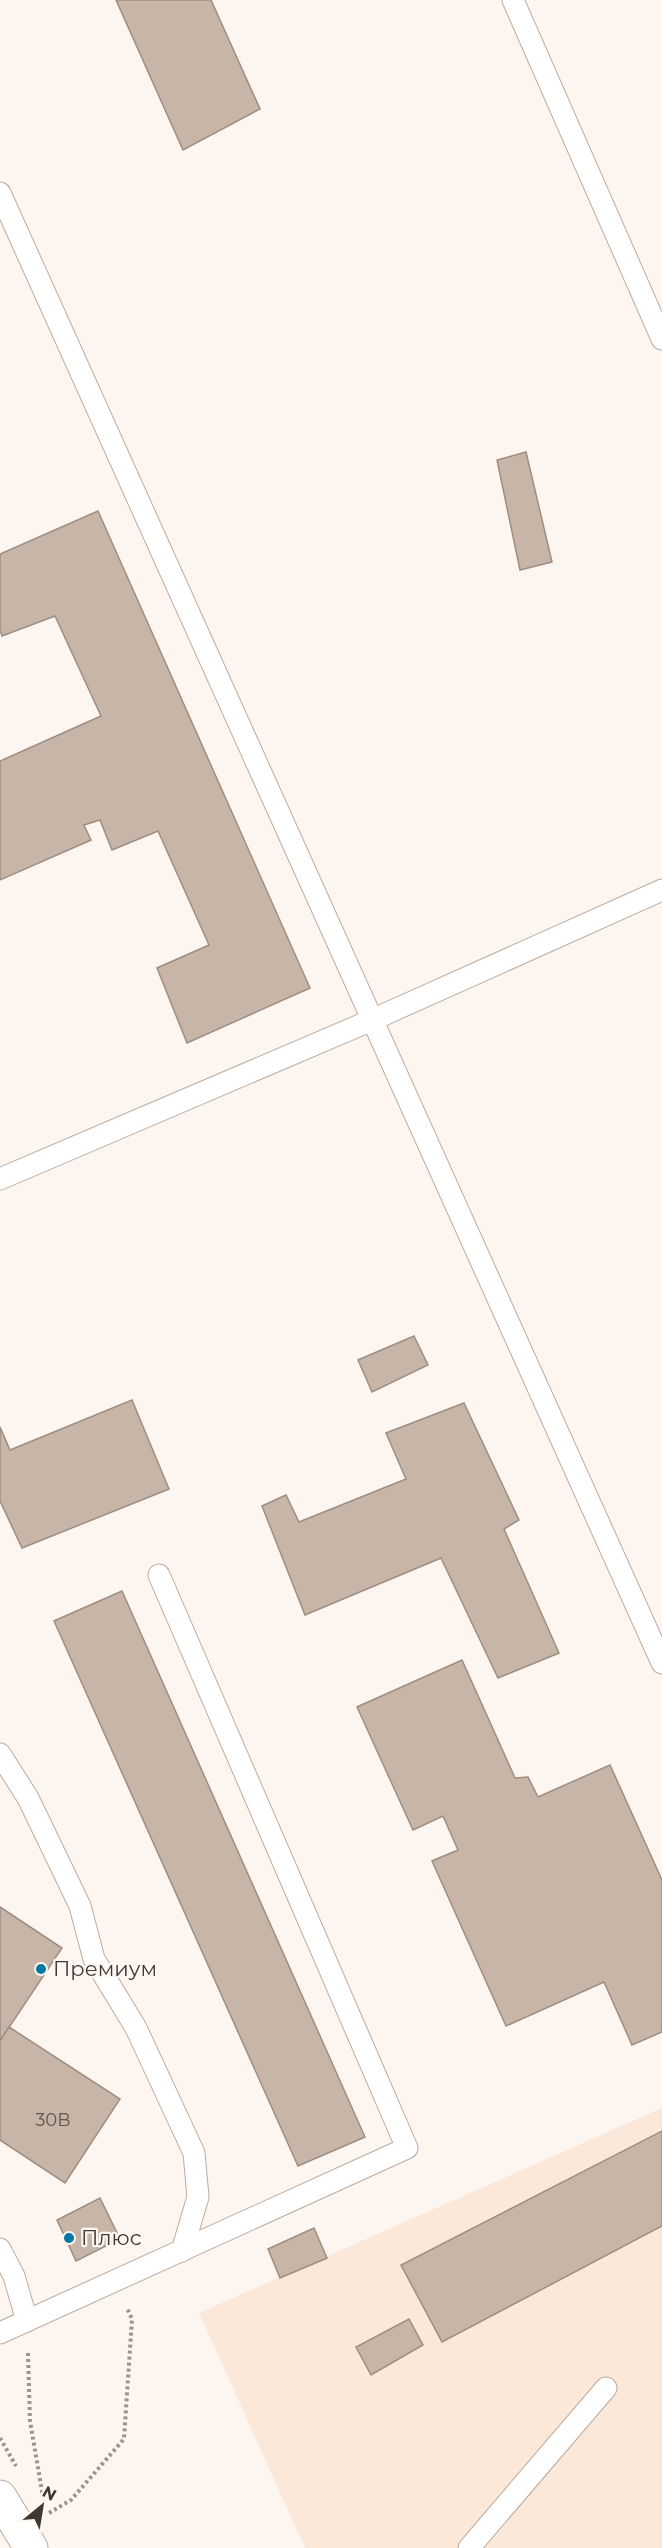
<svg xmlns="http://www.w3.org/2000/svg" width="662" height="2548" viewBox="0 0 662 2548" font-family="Montserrat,sans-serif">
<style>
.built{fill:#fce8d9}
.building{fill:#c7b5a8;stroke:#9e8d81;stroke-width:1.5}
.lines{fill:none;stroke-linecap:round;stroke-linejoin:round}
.lane-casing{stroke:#bdab9f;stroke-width:23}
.street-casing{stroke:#bdab9f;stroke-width:35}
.path{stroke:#9b948f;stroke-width:4;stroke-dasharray:3 3;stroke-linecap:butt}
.lane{stroke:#fff;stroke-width:21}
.street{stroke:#fff;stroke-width:33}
.poi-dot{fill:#007aa2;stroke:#fdf6f0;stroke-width:2}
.labels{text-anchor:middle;stroke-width:4.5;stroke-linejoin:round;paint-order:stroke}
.number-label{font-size:18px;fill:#615750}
.poi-label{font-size:21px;fill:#3f3833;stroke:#fdf6f0;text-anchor:start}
</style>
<rect width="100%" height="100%" fill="#fdf6f0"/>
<path class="built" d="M662,2108V2548H305L199,2313Z"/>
<g class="building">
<path d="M116,0H211L260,109L183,150Z"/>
<path d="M526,452L552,562L520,570L497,460Z"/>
<path d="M98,511L310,988L187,1043L157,968L209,945L158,831L112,850L100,820L84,825L91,840L0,880V761L101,716L55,616L2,636L0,630V554Z"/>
<path d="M414,1336L428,1365L372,1392L358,1360Z"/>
<path d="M132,1400L169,1489L22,1548L0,1501V1427L10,1450Z"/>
<path d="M464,1403L519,1520L504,1529L559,1653L498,1678L441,1558L305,1615L262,1506L286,1495L299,1522L406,1479L386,1433Z"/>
<path d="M122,1591L365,2137L298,2166L54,1621Z"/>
<path d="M462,1660L515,1778L528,1777L538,1797L610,1765L662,1880V2032L632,2045L604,1982L506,2026L432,1861L458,1850L443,1816L413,1830L357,1707Z"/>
<path d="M0,1907L62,1948L0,2041Z"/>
<path d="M9,2027L120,2099L65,2183L0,2140V2041Z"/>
<path d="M662,2131V2226L442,2342L401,2265Z"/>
<path d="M100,2198L120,2239L76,2261L57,2220Z"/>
<path d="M314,2228L327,2258L280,2278L268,2249Z"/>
<path d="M409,2319L423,2345L371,2375L356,2347Z"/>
</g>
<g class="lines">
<g class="lane-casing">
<g id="lane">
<path d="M513,0L662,339"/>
<path d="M0,193L662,1663"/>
<path d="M0,1179L372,1020L662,890"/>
<path d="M0,1754L28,1798L80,1906L94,1959L136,2028L194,2153L198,2197L182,2251"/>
<path d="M0,2249L14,2276L27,2321"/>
<path d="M0,2333L407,2148L159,1575"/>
<path d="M469,2548L606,2388"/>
</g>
</g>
<g class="street-casing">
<path id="street" d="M0,2497L31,2548"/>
</g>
<g class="path">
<path d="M28,2353L30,2421L43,2497"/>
<path d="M0,2438L16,2466"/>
<path d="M49,2513L71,2500L124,2439L132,2319L127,2308"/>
</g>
<use href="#lane" class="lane"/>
<use href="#street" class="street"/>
</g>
<g class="poi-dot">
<circle cx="41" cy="1969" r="6"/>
<circle cx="69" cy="2238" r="6"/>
</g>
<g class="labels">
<g class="number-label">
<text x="53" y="2126">30В</text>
</g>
<g class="poi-label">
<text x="53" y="1976">Премиум</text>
<text x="81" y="2245">Плюс</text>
</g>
</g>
<g transform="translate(42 2506) rotate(30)" stroke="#fdf6f0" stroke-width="4.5" paint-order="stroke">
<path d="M0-4.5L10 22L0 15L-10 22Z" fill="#3f3833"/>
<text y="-9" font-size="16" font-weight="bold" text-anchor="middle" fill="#3f3833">N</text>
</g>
</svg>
